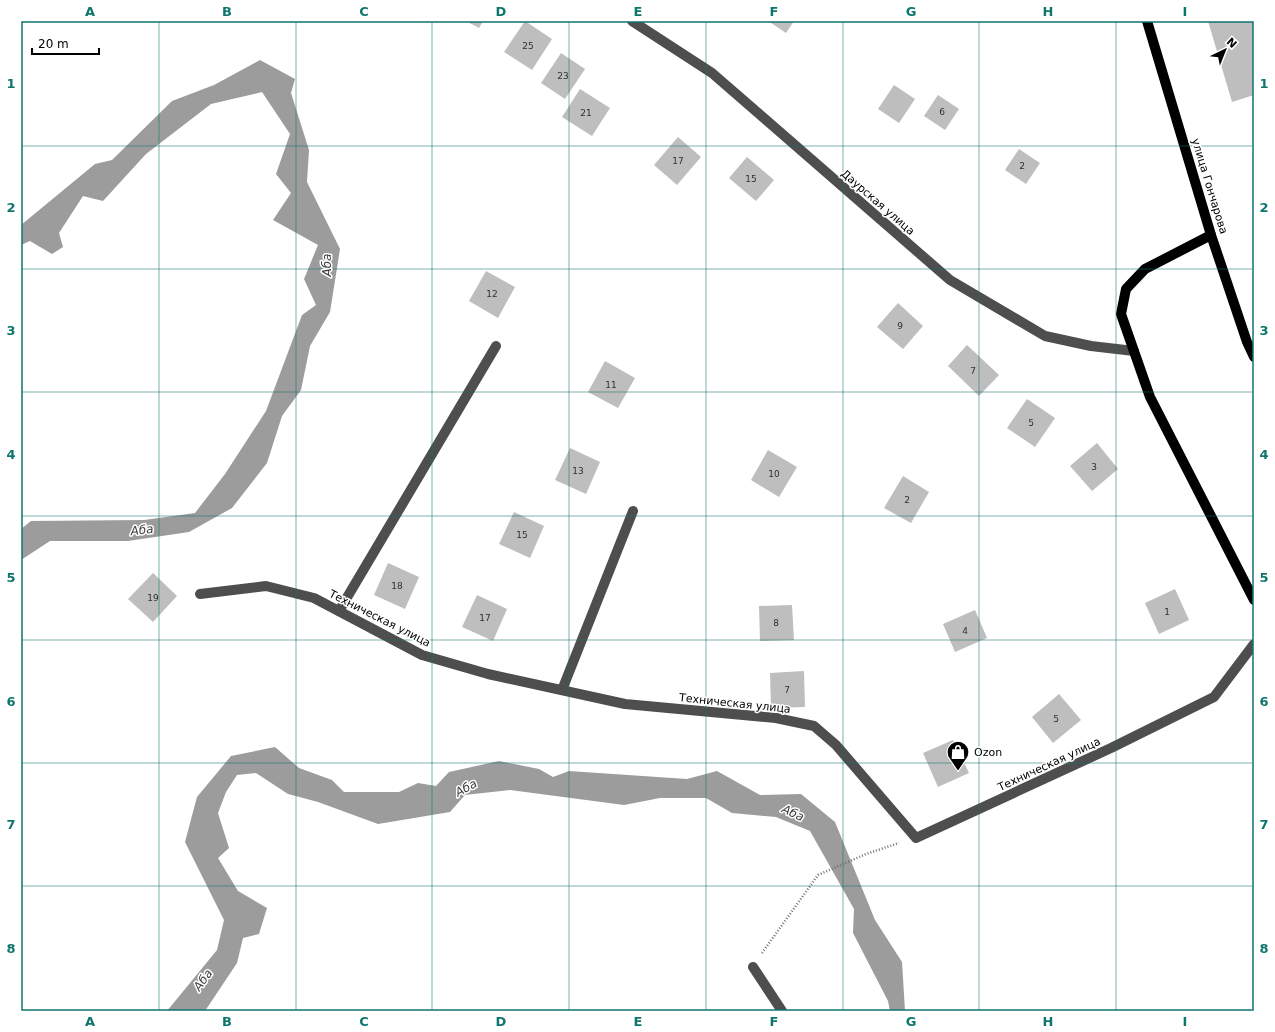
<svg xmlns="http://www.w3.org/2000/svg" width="1275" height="1032" viewBox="0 0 1275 1032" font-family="'DejaVu Sans',sans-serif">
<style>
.water{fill:#9c9c9c}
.building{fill:#bebebe}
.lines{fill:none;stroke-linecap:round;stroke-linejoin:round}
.path{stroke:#707070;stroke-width:2.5;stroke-dasharray:1 2;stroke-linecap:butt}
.minor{stroke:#4e4e4e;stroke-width:10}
.major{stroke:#000;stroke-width:10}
.grid{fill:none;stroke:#0f766e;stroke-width:1;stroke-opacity:0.55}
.labels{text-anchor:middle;stroke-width:3;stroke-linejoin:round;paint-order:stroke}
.number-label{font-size:9px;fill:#303030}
.street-label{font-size:11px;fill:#000;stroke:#fff}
.poi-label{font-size:11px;fill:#000;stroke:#fff;text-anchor:start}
.water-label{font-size:12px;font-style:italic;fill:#3d3d3d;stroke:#fff}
.neatline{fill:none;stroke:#0f766e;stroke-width:1.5}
.grid-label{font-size:13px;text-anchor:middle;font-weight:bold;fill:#0f766e}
</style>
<rect width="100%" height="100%" fill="#fff"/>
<g class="water">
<path d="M260,60L295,79L291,93L309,150L307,182L340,249L330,312L310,346L301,390L282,416L267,463L232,508L189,532L128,541H50L21,560V529L31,521L144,520L195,513L225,474L266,411L302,315L316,305L304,279L318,245L273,220L291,193L276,174L290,134L262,92L211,104L146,154L103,201L83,196L59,233L63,247L52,254L30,241L21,245V225L95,164L112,160L172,101L214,85Z"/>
<path d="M275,747L299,768L332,780L344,792H399L418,783L436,786L449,772L499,761L539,769L553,777L569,771L687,779L717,771L760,795L801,794L835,822L875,920L902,962L905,1011H890L888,1001L853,933L854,909L810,831L776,817L732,813L706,798H660L624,805L510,790L465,795L450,812L378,824L318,802L288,794L256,773L237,775L226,792L218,813L229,848L218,858L238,891L267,908L259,934L243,938L237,963L205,1011H167L217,950L224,920L185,842L197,797L231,756Z"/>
</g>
<g class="building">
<path d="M466,21H483L479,28Z"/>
<path d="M525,21L552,39L532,70L504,52Z"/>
<path d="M768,21H794L786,33Z"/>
<path d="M1208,21H1254V95L1232,102Z"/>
<path d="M561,53L585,69L565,99L541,83Z"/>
<path d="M894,85L915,99L899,123L878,109Z"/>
<path d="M580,89L610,108L592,136L562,117Z"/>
<path d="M938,95L959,109L945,130L924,116Z"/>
<path d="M678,137L701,157L677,185L654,165Z"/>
<path d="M1019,149L1040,163L1026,184L1005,170Z"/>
<path d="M747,157L774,180L756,201L729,178Z"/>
<path d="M486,271L515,287L498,318L469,301Z"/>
<path d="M898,303L923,326L903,349L877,327Z"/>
<path d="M967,345L999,375L979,396L948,366Z"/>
<path d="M605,361L635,378L618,408L588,392Z"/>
<path d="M1027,399L1055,418L1035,447L1007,428Z"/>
<path d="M1097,443L1118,469L1092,491L1070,466Z"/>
<path d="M570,448L600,462L586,494L555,480Z"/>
<path d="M768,450L797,467L779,497L751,480Z"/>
<path d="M903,476L929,492L911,523L884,508Z"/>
<path d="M514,512L544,526L530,558L499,544Z"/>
<path d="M388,563L419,577L405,609L374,595Z"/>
<path d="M153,573L177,596L153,622L128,599Z"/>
<path d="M1175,589L1189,620L1159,634L1145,603Z"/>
<path d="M477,595L507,609L493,641L462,627Z"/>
<path d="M792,605L794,640L760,641L759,606Z"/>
<path d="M975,610L987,638L955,652L943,624Z"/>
<path d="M804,671L805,707L771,708L770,673Z"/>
<path d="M1059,694L1081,720L1053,743L1032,717Z"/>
<path d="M953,740L969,773L938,787L923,753Z"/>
</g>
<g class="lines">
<path class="path" d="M762,953L818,875L866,854L899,843"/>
<g class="minor">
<path d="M632,21L712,73L950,280L1045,336L1091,346L1134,351"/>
<path d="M200,594L266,586L314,598L422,655L488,674L625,704L776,718L814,726L836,745L916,838L1111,748L1214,697L1254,644"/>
<path d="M339,611L496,346"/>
<path d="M562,690L633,511"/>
<path d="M753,967L782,1011"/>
</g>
<g class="major">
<path d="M1147,21L1211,235L1247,342L1254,357"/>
<path d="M1211,235L1145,269L1126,289L1121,314L1150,397L1254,600"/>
</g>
</g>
<path class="grid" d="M159,21V1011M296,21V1011M432,21V1011M569,21V1011M706,21V1011M843,21V1011M979,21V1011M1116,21V1011M21,146H1254M21,269H1254M21,392H1254M21,516H1254M21,640H1254M21,763H1254M21,886H1254"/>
<defs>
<g id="shop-pin" transform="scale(1.15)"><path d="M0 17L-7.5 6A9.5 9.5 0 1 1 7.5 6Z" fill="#000" stroke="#fff"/><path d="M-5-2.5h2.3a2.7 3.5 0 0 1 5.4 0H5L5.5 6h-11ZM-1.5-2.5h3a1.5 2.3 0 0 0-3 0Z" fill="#fff"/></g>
</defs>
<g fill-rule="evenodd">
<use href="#shop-pin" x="958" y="752"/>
</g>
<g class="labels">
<g class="number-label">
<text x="528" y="49">25</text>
<text x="563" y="79">23</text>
<text x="942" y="115">6</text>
<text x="586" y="116">21</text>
<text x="678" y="164">17</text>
<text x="1022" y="169">2</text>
<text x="751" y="182">15</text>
<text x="492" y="297">12</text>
<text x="900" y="329">9</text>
<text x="973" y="374">7</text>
<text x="611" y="388">11</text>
<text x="1031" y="426">5</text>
<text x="1094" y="470">3</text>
<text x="578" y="474">13</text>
<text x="774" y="477">10</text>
<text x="907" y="503">2</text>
<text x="522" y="538">15</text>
<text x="397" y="589">18</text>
<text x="153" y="601">19</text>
<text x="1167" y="615">1</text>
<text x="485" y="621">17</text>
<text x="776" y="626">8</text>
<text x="965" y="634">4</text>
<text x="787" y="693">7</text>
<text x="1056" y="722">5</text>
</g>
<g class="street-label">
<text transform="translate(1210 186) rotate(73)" y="4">улица Гончарова</text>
<text transform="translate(878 202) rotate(41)" y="4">Даурская улица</text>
<text transform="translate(380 618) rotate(27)" y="4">Техническая улица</text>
<text transform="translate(735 703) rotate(6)" y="4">Техническая улица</text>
<text transform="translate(1049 764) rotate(-25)" y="4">Техническая улица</text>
</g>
<g class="poi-label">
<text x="974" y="756">Ozon</text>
</g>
<g class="water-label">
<text transform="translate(327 265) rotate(-90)" y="4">Аба</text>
<text transform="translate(142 530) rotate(-6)" y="4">Аба</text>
<text transform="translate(466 788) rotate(-29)" y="4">Аба</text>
<text transform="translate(793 813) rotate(25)" y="4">Аба</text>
<text transform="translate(203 980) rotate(-54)" y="4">Аба</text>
</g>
</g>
<rect width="1275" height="1032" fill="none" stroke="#ffffff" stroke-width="44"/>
<g transform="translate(1225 50) rotate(43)" stroke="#ffffff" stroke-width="3" paint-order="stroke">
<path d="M0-3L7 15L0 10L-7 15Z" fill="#000000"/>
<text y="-6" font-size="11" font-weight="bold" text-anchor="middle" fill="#000000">N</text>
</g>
<path d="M32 48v6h67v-6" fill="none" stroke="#000000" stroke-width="2"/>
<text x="38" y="48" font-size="12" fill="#000000" stroke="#ffffff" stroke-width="3" paint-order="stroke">20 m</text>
<rect x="22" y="22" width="1231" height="988" class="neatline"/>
<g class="grid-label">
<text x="90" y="16">A</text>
<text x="227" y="16">B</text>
<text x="364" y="16">C</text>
<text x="501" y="16">D</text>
<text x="638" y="16">E</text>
<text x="774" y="16">F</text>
<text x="911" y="16">G</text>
<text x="1048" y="16">H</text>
<text x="1185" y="16">I</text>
<text x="11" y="88">1</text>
<text x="1264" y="88">1</text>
<text x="11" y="212">2</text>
<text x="1264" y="212">2</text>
<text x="11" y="335">3</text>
<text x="1264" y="335">3</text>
<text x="11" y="459">4</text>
<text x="1264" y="459">4</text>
<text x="11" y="582">5</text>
<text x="1264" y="582">5</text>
<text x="11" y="706">6</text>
<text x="1264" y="706">6</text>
<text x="11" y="829">7</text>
<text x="1264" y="829">7</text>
<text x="11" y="953">8</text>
<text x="1264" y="953">8</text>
<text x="90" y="1026">A</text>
<text x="227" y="1026">B</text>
<text x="364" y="1026">C</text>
<text x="501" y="1026">D</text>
<text x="638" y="1026">E</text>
<text x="774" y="1026">F</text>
<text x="911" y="1026">G</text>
<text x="1048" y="1026">H</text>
<text x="1185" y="1026">I</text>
</g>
</svg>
